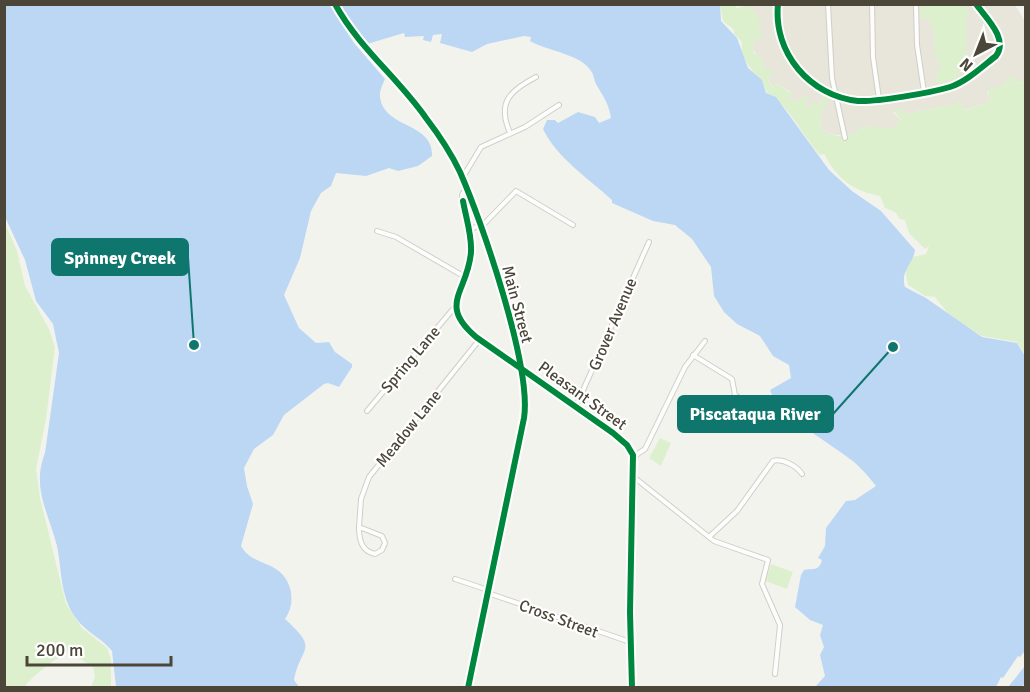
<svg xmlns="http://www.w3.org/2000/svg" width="1030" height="692" viewBox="0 0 1030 692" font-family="Signika,sans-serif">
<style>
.residential{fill:#e8e5db}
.green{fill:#ddf0cd}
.water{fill:#bcd7f4}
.pier{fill:#f3f3ee}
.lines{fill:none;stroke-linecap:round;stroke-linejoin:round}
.minor-casing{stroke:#d0cec8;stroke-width:6}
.secondary-casing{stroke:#d3d1c4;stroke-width:8}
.minor{stroke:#fdfdfc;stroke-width:4}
.secondary{stroke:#f7f7f1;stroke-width:6}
.cycleway-casing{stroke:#fff;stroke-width:10}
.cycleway{stroke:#00873e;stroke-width:6}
.labels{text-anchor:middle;stroke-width:4.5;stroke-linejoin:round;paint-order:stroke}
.street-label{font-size:16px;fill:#4c4638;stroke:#fff}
.leader{fill:none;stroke:#0f766e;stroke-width:2}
.callout-dot{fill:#0f766e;stroke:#fff;stroke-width:2}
.callout{fill:#0f766e;stroke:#0f766e;stroke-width:2}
.callout-label{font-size:18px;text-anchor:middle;font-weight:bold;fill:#fff}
</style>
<rect width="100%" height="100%" fill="#f3f3ee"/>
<path class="residential" d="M747,5H1015L1025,21V81L987,91L991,102L963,110L961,103L905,114L893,112L901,120L894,128H858L859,132L849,135H834L830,133L825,136L819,119L824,96L819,105L809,108L805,105L809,96L797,101L788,98L792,93L777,84L773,87L768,80L763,64L751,47L753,41L758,36Z"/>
<g class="green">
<path d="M720,5H736V8L749,5L760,18L758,20L762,36L753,41L754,54L757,53L761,60L763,58L764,67L773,72L768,80L772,87L777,84L789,92H793L788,98L797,101L808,95L809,96L805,105L809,108L813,103L819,105L825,95L830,97L819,119L825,136L828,133L837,136L858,133V128L862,126L894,128L901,120L893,110L901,108L905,114L961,103L964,110L991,102L987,89L992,90L998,85L1003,86L1008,76L1021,83L1025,76V355L1017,342L982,336L950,316L935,297L925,296L908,285L905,269L913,257L926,254L929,246L925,249L909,233L905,220L900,219L895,212L885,208L880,196C853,191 837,179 824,154L820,155C805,139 785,100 767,93C761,75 738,63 742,42L734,34V30L723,21Z"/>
<path d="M924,5H965L969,12L966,22V65L954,80L937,84V72L941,68L940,61L935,60L934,29L930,28L931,19L921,18V6Z"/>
<path d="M7,228L17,251L25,286L49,329L55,347L46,419L36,469L40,498L66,604L82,628L107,648L111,659V687H91L95,677L93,667L69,652C61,654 27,680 25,687H5L4,229Z"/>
<path d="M660,438L671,443L661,466L649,458Z"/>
<path d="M771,564L793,572L787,589L765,581Z"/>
</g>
<g class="water">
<path d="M4,5H330L354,43L385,79C383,84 379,91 380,97C384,129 434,122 432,156L418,166L398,171L389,168L366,176L336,173L331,186L321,193L311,211L300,258L284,295L299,328L316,343L329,342L335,352L352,364V367L339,387L328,383L324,384L284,415L273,435L254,449L244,468L247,486L253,504L241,546C250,561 263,561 276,569C293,580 296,604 285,619C320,651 301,645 294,680L299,687H116L112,651C102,638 85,632 75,617C60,595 62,571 57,546C49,514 31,487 45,453L59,353L53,324L36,301L25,260L5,217Z"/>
<path d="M340,5H720L721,21L737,38L748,68L762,80L766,93L776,97L829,170L852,191L881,211L915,250C913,265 900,270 905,287L926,298L982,337L1017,343L1025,356V684L1020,688L815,687L825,676L820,655L824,647L820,635L823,625L810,620L795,607L801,575L804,570C812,568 819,572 822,560L818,558L825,546L826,528L846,501L855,500L876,486C869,477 862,469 854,462C833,445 777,414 770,390L791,378L789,365L773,356L760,336L737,324L724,312L714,296L711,267L692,239L675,225L653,221L612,203V200C588,178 557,158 543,129L547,120H555L558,123L578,112L595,117L599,123L611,118C609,104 603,96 596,84C594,80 594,75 591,71C581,54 547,51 530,41L531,37L524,36L487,44L472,52L440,43L442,34L433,35L431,42L423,40L424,36L405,37L404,33L367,44Z"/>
</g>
<path class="pier" d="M1025,651V666L1008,687H996L1001,677L1003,678L1018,656L1020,657Z"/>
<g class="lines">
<g class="minor-casing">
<g id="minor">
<path d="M778,4C773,53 810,96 858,101C877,102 930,93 950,87C966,82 983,66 996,56C1009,39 986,18 976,4"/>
<path d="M828,4L832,78L845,138"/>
<path d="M872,4L873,57L879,99"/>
<path d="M916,4L917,45L924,92"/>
<path d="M510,133C497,103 509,91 536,77"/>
<path d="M463,177L481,147L525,127L559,105"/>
<path d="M466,188L462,195C465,213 472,233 471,252C468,291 437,304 476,337L613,433L627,445L633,455L630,612L632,688"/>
<path d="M469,230L485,223L516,191L573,225"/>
<path d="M377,231L396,237L465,277"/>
<path d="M693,355L732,379L735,395L753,408L762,419"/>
<path d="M576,406L649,242"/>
<path d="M367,411L454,308"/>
<path d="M633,457L645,449L685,367L705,341"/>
<path d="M635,478L714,541L768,560L762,584L780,625L775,674"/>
<path d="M359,527L361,499L369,477L480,339"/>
<path d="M359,527L382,536L385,543L382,550L375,554C361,551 359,539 359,527Z"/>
<path d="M709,537L737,511L773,461C782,458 797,466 802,474"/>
<path d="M455,579L488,590"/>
<path d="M488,593L630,642"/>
</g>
</g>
<g class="secondary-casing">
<path id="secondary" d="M335,4C359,48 398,78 426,118C439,135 451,153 460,172C482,222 532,367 524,418L468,688"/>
</g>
<use href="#minor" class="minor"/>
<use href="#secondary" class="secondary"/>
<g class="cycleway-casing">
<g id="cycleway">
<path d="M335,4C359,48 398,78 426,118C439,135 451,153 460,172C482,222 532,367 524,418L468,688"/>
<path d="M778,4C773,53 810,96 858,101C877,102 930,93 950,87C966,82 983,66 996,56C1009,39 986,18 976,4"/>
<path d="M463,201C466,218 472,235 471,252C468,292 437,304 476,337L613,433L627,445L633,455L630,612L632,688"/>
</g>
</g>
<use href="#cycleway" class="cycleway"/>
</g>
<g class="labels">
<g class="street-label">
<text transform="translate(518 304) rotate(75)" y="6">Main Street</text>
<text transform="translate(612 324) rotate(-67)" y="6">Grover Avenue</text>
<text transform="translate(410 359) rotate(-50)" y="6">Spring Lane</text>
<text transform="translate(583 395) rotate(36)" y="6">Pleasant Street</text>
<text transform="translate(408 428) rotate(-51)" y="6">Meadow Lane</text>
<text transform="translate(559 618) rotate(20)" y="6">Cross Street</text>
</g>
</g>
<path class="leader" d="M194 345L188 257M893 347L833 414"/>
<g class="callout-dot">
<circle cx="194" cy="345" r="6"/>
<circle cx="893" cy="347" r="6"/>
</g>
<g class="callout">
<rect x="52" y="239" width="136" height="36" rx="6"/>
<rect x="678" y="396" width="155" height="36" rx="6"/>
</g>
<g class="callout-label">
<text x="120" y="264">Spinney Creek</text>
<text x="755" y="420">Piscataqua River</text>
</g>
<rect width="1030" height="692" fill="none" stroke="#4c4638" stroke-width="12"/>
<g transform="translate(976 54) rotate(222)" stroke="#ffffff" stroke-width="4.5" paint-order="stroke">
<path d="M0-4.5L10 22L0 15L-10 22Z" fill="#4c4638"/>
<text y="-9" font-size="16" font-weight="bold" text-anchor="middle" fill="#4c4638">N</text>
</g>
<path d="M27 656v9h144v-9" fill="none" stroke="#4c4638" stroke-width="3"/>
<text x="36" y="656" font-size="18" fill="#4c4638" stroke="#ffffff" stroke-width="4.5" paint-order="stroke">200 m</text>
</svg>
